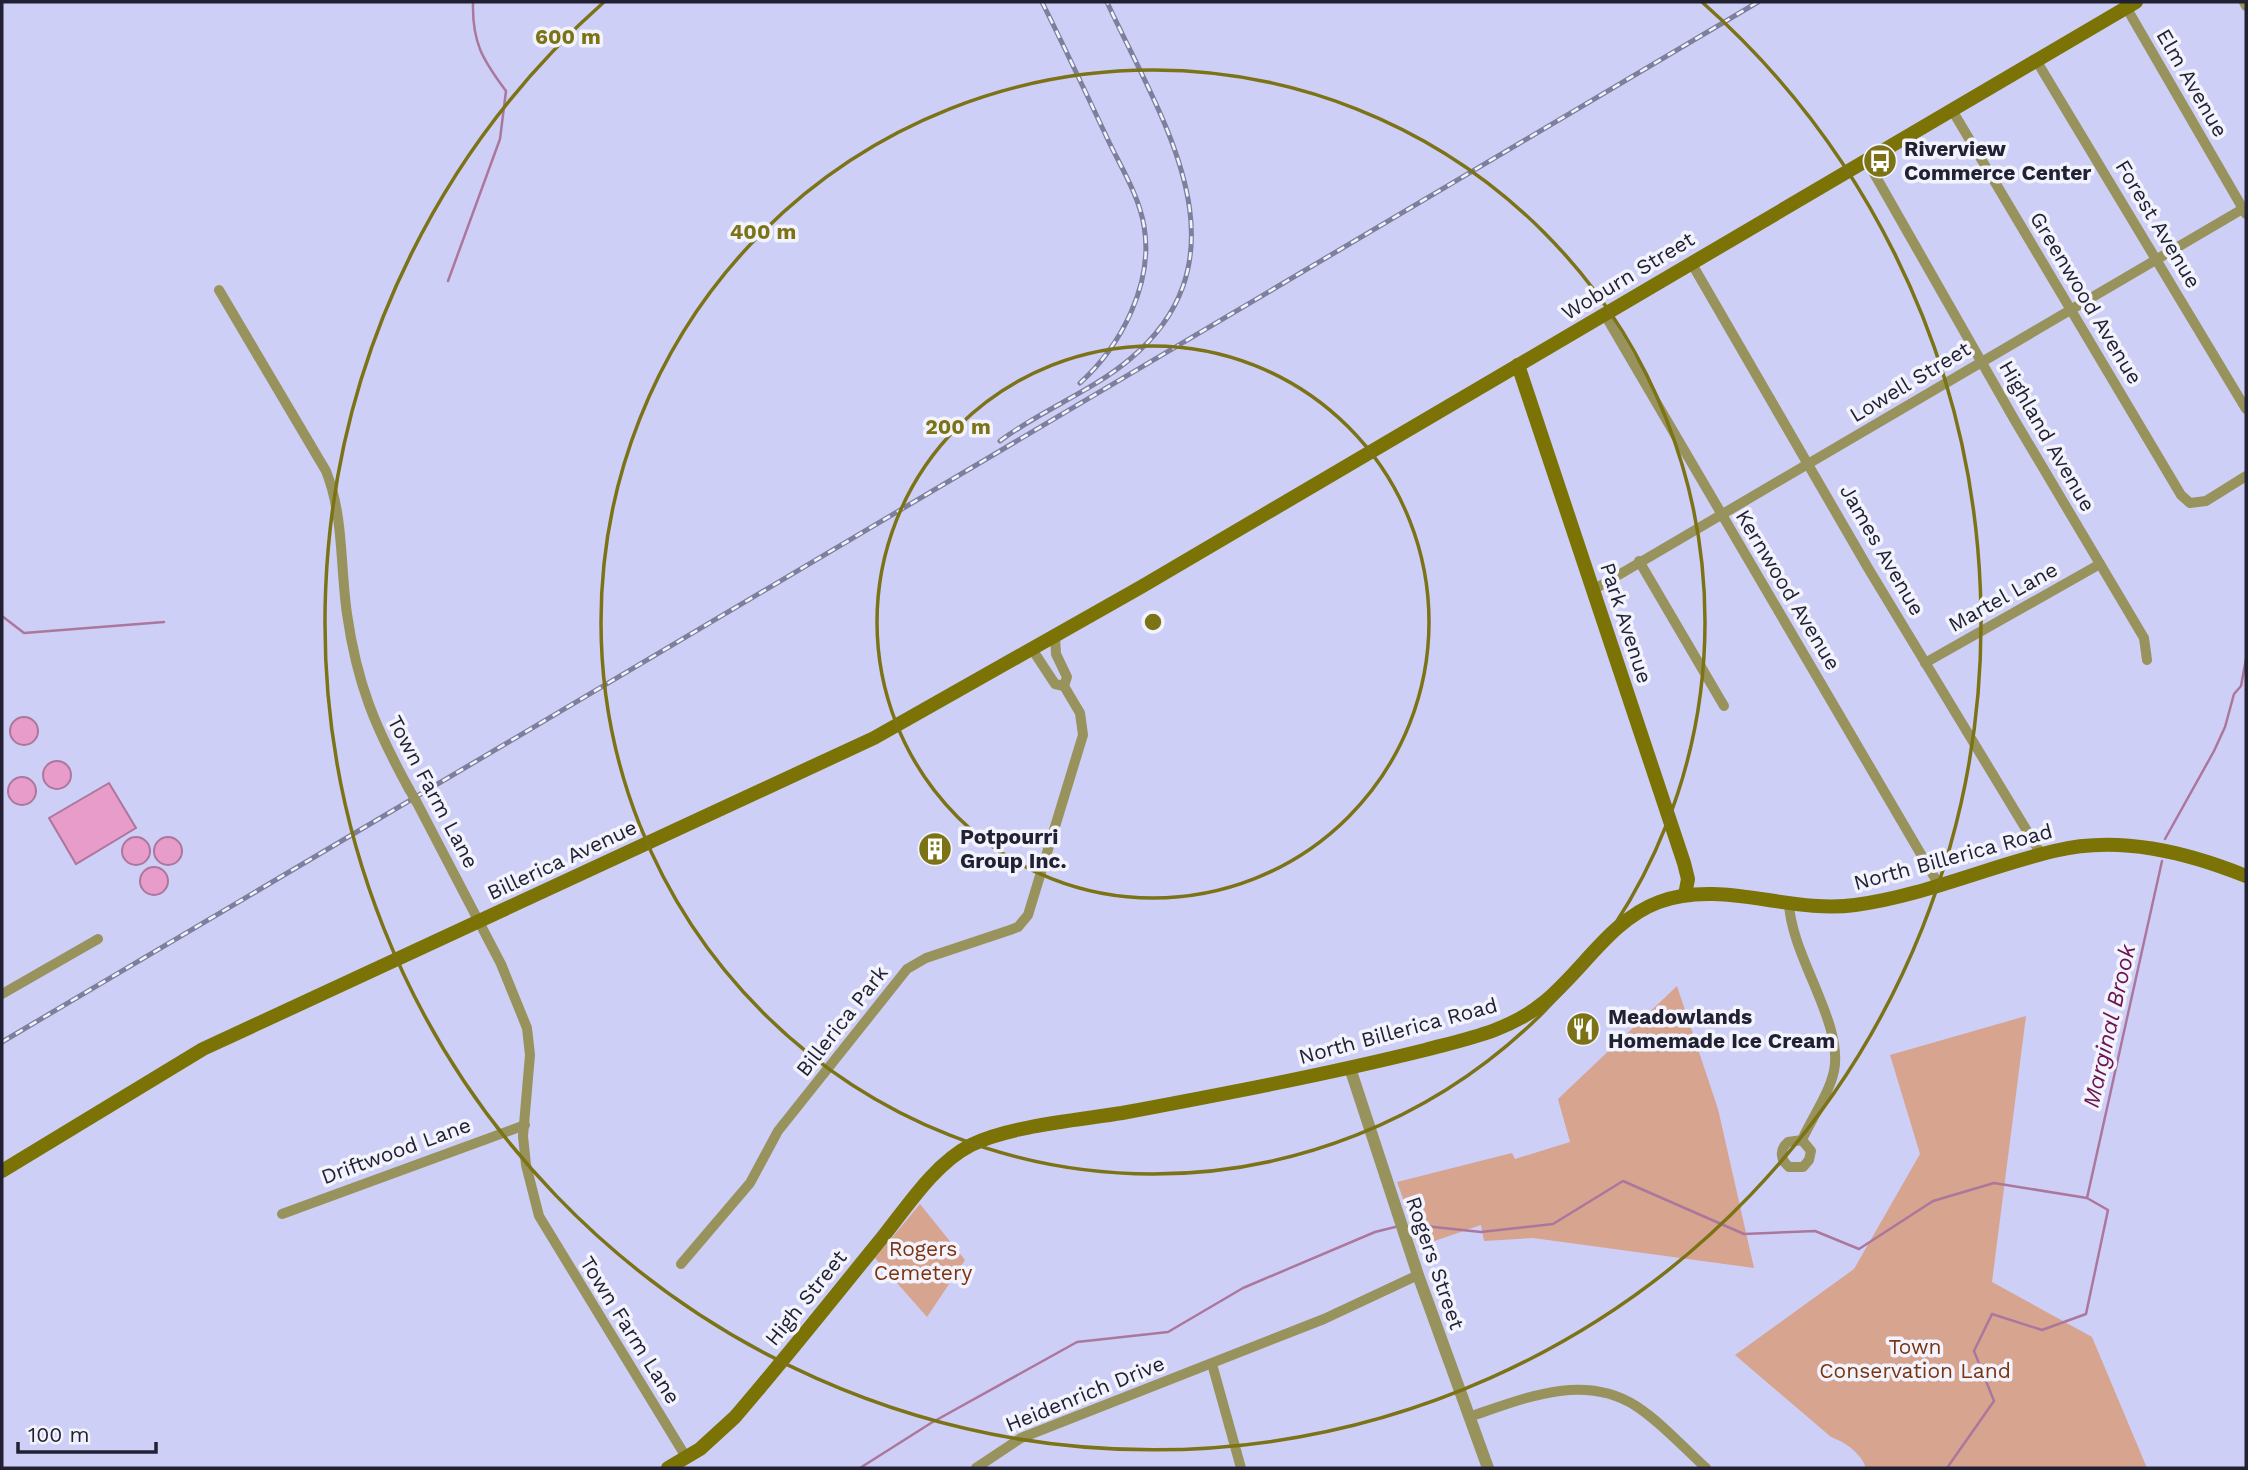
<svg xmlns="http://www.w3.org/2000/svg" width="2248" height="1470" viewBox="0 0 2248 1470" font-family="'Work Sans',sans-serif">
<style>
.green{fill:#d6a48f}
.water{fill:#e89cc9;stroke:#ac779c;stroke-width:2}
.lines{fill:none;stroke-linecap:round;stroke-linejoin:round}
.stream{stroke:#ac779c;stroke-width:2.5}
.minor{stroke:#98935c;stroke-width:10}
.tertiary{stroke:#98935c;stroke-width:12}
.secondary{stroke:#7c7306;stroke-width:14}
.rail-casing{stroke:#7e7f9c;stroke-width:5}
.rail{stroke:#f3f3fd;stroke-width:2.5;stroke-dasharray:8;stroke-linecap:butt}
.minor-bridge{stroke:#98935c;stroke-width:10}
.ring{fill:none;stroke:#7b7315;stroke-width:3.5}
.labels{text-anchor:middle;stroke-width:7;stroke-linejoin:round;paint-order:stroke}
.street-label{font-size:21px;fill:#212133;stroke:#f3f3fd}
.poi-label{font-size:21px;font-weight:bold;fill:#212133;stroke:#f3f3fd;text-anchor:start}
.park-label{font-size:21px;fill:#7b3410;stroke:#f3f3fd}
.water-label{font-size:23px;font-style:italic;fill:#6c1450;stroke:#f3f3fd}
.centre{fill:#7b7315;stroke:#f3f3fd;stroke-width:3.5}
.ring-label{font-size:21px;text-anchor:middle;font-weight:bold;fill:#7b7315;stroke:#f3f3fd;stroke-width:7;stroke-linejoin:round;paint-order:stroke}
</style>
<rect width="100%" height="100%" fill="#cecff7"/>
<g class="green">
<path d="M1677,986L1718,1109L1754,1268L1533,1238L1484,1241L1481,1225L1420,1246L1397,1182L1512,1153L1515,1159L1570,1142L1558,1099Z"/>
<path d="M2026,1016L1992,1282L2092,1337L2147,1468H1866C1861,1453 1845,1442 1831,1437L1735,1355L1854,1269L1920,1154L1890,1055Z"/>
<path d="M920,1204L965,1260L927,1317L875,1258Z"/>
</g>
<g class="water">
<circle cx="24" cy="731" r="14"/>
<circle cx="57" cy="775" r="14"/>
<circle cx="22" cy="791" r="14"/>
<path d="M109,783L136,828L76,864L49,818Z"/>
<circle cx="168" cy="851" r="14"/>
<circle cx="136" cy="851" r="14"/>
<circle cx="154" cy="881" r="14"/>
</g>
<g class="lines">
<g class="stream">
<path d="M448,281L500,139L506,91C482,59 472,42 473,2"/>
<path d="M2,616L24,633L164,622"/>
<path d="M2165,839L2214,751L2225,727L2234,694L2241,686L2246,659"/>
<path d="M2087,1198L2162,861"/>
<path d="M1415,1225L1481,1232L1553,1224L1623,1181L1744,1234L1815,1231L1859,1249L1933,1201L1994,1183L2087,1198L2108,1210L2086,1314L2042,1330L1992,1314L1974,1351L1994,1401L1947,1468"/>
<path d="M860,1468L931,1423L1077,1342L1168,1332L1243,1288L1375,1232L1395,1227"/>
</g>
<g class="minor">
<path d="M2244,2L2246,6"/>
<path d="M2126,7L2246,214"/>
<path d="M2036,60L2246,409"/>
<path d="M1952,110L2181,495L2190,503L2206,501L2246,476"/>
<path d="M1867,161L2014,419L2144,638L2147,660"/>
<path d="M1692,264L1868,568L2041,854"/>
<path d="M219,290L326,471C344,516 340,566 347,614C357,684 375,727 409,789"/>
<path d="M1605,315L1939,885"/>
<path d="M1639,561L1724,706"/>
<path d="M1593,590L2246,207"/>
<path d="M1055,636L1056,654L1067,677L1064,686"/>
<path d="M1925,663L2100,564"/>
<path d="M416,801L501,964L527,1028L530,1055L523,1136L526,1165L539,1216L686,1457"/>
<path d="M1789,903C1791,956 1844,1023 1834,1071C1829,1094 1812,1118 1802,1140L1788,1142C1779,1150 1780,1159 1789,1167H1803L1809,1160L1811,1151L1802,1140"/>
<path d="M2,994L98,939"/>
<path d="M282,1214L525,1125"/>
<path d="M681,1264L750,1183L778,1131L907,969L926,958L1010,930L1018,927L1028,915L1083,735L1080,713L1064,686L1055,684L1032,649"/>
<path d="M1212,1364L1241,1468"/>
<path d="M1469,1417C1523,1399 1583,1372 1636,1406C1662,1423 1684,1448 1706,1468"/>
<path d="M976,1468L1021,1438L1324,1319L1418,1275"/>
</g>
<path class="tertiary" d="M1350,1068L1418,1275L1488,1468"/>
<g class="secondary">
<path d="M1518,365L1684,863L1688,879L1685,895"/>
<path d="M2,1171L203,1049L874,738L1141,587L2136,2"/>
<path d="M668,1468L700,1449L735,1417C785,1359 833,1298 882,1238C907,1207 934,1164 971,1145C1009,1126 1079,1120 1122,1113C1223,1094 1324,1075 1425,1050C1466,1039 1509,1031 1543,1003C1582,972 1610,920 1659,902C1721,879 1791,914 1855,905C1923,896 1987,867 2054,851C2119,835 2186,852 2246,876"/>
</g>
<g class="rail-casing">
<g id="rail">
<path d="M1042,2C1065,48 1087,95 1109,142C1122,169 1139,196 1144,226C1154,283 1121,346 1080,383"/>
<path d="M1000,441C1041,410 1091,392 1130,359C1255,254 1159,116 1107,2"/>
<path d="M2,1042L1758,2"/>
</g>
</g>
<use href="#rail" class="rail"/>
<path class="minor-bridge" d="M409,789L416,801"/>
</g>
<g class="ring">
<circle cx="1153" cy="622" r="276"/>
<circle cx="1153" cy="622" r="552"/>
<path d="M1702 2A828 828 0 1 1 604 2"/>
</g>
<defs>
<g id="bus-disc" transform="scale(1.75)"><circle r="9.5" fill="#7b7315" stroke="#f3f3fd"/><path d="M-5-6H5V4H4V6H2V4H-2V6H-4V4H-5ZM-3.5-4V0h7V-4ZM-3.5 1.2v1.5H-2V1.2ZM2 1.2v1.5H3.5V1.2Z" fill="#fff"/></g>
<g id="building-disc" transform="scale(1.75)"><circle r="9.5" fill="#7b7315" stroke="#f3f3fd"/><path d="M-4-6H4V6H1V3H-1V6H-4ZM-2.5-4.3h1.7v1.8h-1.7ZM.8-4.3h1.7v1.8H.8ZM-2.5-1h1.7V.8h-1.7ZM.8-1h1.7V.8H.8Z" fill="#fff"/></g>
<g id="restaurant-disc" transform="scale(1.75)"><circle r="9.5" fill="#7b7315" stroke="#f3f3fd"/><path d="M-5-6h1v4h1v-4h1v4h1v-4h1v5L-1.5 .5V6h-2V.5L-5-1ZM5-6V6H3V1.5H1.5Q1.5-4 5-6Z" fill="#fff"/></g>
</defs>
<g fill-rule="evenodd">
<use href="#bus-disc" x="1880" y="161"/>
<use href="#building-disc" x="935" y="849"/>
<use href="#restaurant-disc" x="1583" y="1029"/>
</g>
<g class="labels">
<g class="street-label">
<text transform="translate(2192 83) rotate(60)" y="7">Elm Avenue</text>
<text transform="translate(2158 224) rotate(59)" y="7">Forest Avenue</text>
<text transform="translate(1628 276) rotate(-31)" y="7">Woburn Street</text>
<text transform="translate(2086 298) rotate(59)" y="7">Greenwood Avenue</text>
<text transform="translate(1910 382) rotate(-31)" y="7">Lowell Street</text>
<text transform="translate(2047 436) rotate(60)" y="7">Highland Avenue</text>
<text transform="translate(1882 550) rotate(60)" y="7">James Avenue</text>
<text transform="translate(1788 590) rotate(59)" y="7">Kernwood Avenue</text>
<text transform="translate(2003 597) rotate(-29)" y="7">Martel Lane</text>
<text transform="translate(1626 623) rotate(72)" y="7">Park Avenue</text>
<text transform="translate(433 792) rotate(62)" y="7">Town Farm Lane</text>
<text transform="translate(1953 857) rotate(-15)" y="7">North Billerica Road</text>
<text transform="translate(562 860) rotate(-25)" y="7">Billerica Avenue</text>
<text transform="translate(842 1021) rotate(-52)" y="7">Billerica Park</text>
<text transform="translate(1398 1031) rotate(-15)" y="7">North Billerica Road</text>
<text transform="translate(396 1151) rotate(-20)" y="7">Driftwood Lane</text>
<text transform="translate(1435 1263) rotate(71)" y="7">Rogers Street</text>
<text transform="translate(806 1298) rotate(-51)" y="7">High Street</text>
<text transform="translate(630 1330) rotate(58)" y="7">Town Farm Lane</text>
<text transform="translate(1085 1394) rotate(-22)" y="7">Heidenrich Drive</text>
</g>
<g class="poi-label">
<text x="1904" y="156">Riverview<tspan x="1904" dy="24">Commerce Center</tspan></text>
<text x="960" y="844">Potpourri<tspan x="960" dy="24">Group Inc.</tspan></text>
<text x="1608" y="1024">Meadowlands<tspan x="1608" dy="24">Homemade Ice Cream</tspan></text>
</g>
<g class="park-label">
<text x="923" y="1256">Rogers<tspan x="923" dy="24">Cemetery</tspan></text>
<text x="1915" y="1354">Town<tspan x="1915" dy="24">Conservation Land</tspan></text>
</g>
<g class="water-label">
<text transform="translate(2109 1026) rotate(-77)" y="8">Marginal Brook</text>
</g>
</g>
<circle cx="1153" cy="622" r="10" class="centre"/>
<g class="ring-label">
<text x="568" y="44">600 m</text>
<text x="763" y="239">400 m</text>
<text x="958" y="434">200 m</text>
</g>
<rect width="2248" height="1470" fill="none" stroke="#212133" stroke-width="7"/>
<path d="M18 1442v10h138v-10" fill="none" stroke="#212133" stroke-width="3.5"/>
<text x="28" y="1442" font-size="21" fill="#212133" stroke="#f3f3fd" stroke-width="5" paint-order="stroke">100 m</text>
</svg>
